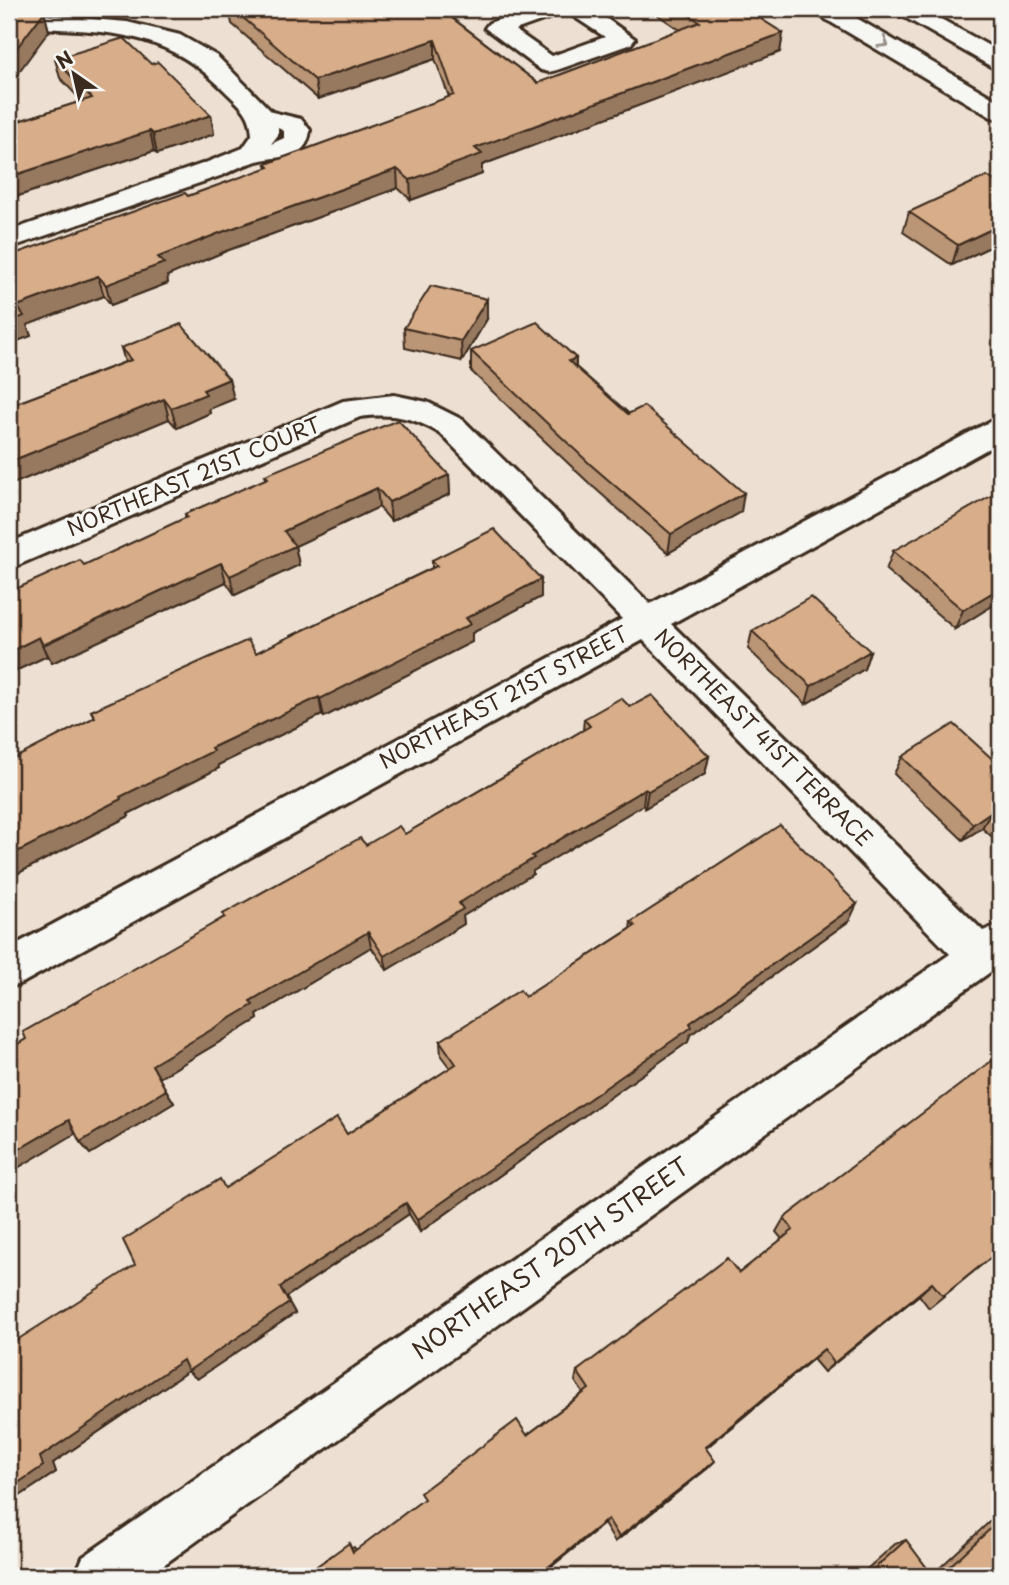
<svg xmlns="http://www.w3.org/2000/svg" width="1009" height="1585" viewBox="0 0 1009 1585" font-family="'Playpen Sans',sans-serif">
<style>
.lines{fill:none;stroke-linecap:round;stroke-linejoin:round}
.minor-casing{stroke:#3b2a1e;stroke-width:6}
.secondary-casing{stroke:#3b2a1e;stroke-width:6}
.minor{fill:#f6f6f2;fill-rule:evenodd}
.secondary{fill:#f6f6f2;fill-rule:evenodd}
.wall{fill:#ba9576;stroke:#3b2a1e;stroke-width:2}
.shaded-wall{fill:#977960;stroke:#3b2a1e;stroke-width:2}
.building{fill:#d8ad89;stroke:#3b2a1e;stroke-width:2}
.oneway{stroke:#989088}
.labels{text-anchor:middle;stroke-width:6;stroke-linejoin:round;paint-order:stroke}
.street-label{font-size:21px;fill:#3b2a1e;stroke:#f6f6f2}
.near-street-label{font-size:24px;fill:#3b2a1e;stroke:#f6f6f2}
</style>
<rect width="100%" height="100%" fill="#ede0d2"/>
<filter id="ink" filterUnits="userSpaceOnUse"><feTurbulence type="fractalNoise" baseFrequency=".0143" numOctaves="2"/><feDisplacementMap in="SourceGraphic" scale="14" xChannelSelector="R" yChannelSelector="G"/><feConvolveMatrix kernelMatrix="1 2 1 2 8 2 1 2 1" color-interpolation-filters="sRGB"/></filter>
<g filter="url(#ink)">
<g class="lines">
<g class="minor-casing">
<g id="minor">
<path d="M531,9H563L560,14L515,30L552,56L605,37L570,14L567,9H593L635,39L631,44L557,70L549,72L541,70L485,28L489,23Z"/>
<path d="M9,12L127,22L180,35L217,56L272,112L301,119L310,130C307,163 277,154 254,162C243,165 233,170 223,175L9,248V231L205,163L243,148L252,135C251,112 240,106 225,91C159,23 96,33 9,26ZM278,128L284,131V138L271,144L278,135Z"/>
<path d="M394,395L427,402L463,420L650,604L989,422L1000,419V442L671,624L983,931L1000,924V965L148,1576H75L83,1557L950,954L643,640L24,982L9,988V948L622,619L441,434C414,417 392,413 360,417L9,569V543L343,401Z"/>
</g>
</g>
<g class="secondary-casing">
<g id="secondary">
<path d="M814,9H841L1000,102V119L991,117L817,14Z"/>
<path d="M896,9H923L1000,52V69L992,67L899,14Z"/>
</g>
</g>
<use href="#minor" class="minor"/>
<use href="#secondary" class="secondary"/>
</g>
<g class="wall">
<path d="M9,9H67L63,14L44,12L49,31Z"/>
<path d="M227,9H458L446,13L538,83L680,30L649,9H745L783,33L780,52L482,165V174L411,200L398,188L226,251L167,276L168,283L111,305L104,296L27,325L31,336L9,344V256L188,196L267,168L266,164L449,97L435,59L318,99L232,24L229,9Z"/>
<path d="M55,59L151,64L211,115L214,134L157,154L154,151L9,199V124L82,101L60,78Z"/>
<path d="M1000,185V242L952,265L903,232L909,212Z"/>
<path d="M487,319L462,361L405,348L404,328Z"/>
<path d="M121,348L234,399L209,409L210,413L177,428L169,419L10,485L14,495L9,498V406L125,362Z"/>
<path d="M471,351L576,358V367L741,512L668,553L590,484L471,371Z"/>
<path d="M265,475H449L450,494L391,521L379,507L295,546L299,565L235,595L226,582L52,663L47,656L9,674L84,565L186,518L185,514L266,479Z"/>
<path d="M893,551L1000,601L955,629L886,570Z"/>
<path d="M432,560L541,579V597L472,633V642L324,717L322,715L218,765L219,768L128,814L129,816L9,878L94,717L91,711L256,653L432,568Z"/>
<path d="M752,631L870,651L864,669L806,704L748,649Z"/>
<path d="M630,707L709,756L705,774L645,808L643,805L533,871V874L463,916L464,924L387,970L371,947L257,1015L258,1019L159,1078L174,1103L90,1154L80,1142L76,1133L9,1173V1049L26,1039L224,917L223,914L366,845L405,834L583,730L584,719Z"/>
<path d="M902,757L1000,766V842L999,843L982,828L963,840L894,774Z"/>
<path d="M849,921L690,1035L688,1042L420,1232L409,1214L286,1297L295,1313L197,1379L188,1371L53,1463L56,1472L9,1503L135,1265L226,1188L347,1134L450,1068L441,1056L440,1041L525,997L630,929L631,922Z"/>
<path d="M784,1218L1000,1250L929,1308L919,1295L824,1372L813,1359L706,1448L708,1468L615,1542L604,1524L303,1576L354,1547L356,1550L527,1435L583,1393L575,1381L577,1371L739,1273L782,1239L776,1232Z"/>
<path d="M1000,1512V1576H859L895,1544L906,1540L932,1575Z"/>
</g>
<g class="shaded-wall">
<path d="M429,9H458L429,19Z"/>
<path d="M44,12L49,31L9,85V58Z"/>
<path d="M783,33L780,52L482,165V174L411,200L410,180L475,148Z"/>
<path d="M435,40V59L318,99L315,80Z"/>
<path d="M211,115L214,134L157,154L153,134Z"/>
<path d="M150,131L154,151L9,199V177Z"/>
<path d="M397,169L398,188L226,251L167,276L168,283L111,305L106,285L158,257L222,232Z"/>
<path d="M1000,225V242L952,265L958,245Z"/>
<path d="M98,276L104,296L27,325L31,336L9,344V322L17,306Z"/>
<path d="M487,299V319L462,361L461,341Z"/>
<path d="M576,358L575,378L569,361Z"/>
<path d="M229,379L234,399L209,409L210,413L177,428L171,408L203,390Z"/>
<path d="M164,399L169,419L10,485L14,495L9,498V462Z"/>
<path d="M449,475L450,494L391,521L389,502Z"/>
<path d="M377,488L379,507L295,546L299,565L235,595L230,576L284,531Z"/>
<path d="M744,493L741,512L668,553L671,534Z"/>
<path d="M221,563L226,582L52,663L43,645Z"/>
<path d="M541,579V597L472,633V642L324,717L320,699L466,618Z"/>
<path d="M1000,588V601L955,629L963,610Z"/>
<path d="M39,637L47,656L9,674V652Z"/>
<path d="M870,651L864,669L806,704L811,686Z"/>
<path d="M319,697L322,715L218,765L219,768L128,814L129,816L9,878V856L211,748Z"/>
<path d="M709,756L705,774L645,808L648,791Z"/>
<path d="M645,789L643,805L533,871V874L463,916L464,924L387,970L384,956L459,903L532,856Z"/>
<path d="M992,811L982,828L963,840L973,824Z"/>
<path d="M857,904L849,921L690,1035L688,1042L420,1232L417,1220L690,1023Z"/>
<path d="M368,932L371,947L257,1015L258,1019L159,1078L152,1065L250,1001Z"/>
<path d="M166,1090L174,1103L90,1154L80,1142Z"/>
<path d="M69,1120L78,1132L9,1173V1155Z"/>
<path d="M406,1203L409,1214L286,1297L295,1313L197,1379L188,1371L53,1463L56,1472L9,1503V1489L40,1457L280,1287Z"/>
<path d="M932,1283L919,1295L824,1372L834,1363Z"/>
<path d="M824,1349L813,1359L699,1454L705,1447Z"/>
<path d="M715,1461L708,1468L615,1542L619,1537Z"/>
<path d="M608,1519L604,1524L540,1576H537Z"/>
</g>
<g class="building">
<path d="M9,9L44,12L9,58Z"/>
<path d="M233,9H440L538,83L700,22L679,9H745L783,33L475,148L482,154L410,180L397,169L222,232L158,257L164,263L106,285L98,276L17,306L24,316L9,322V256L185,193L188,196L269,167L266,164L454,95L435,40L315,80Z"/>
<path d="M124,38L151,64L158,62L211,115L153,134L150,131L9,177V124L92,98L55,59Z"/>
<path d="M987,176L1000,185V225L958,245L909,212Z"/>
<path d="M431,286L487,299L461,341L404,328Z"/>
<path d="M537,322L576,358L569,361L628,414L644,406L744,493L671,534L591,465L471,351Z"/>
<path d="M181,324L229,379L203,390L206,394L171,408L164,399L9,462V406L131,360L121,348Z"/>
<path d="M398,420L449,475L389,502L377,488L284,531L295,546L230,576L221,563L43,645L39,637L9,652V592L80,560L84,565L187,517L185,514L268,478L265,475Z"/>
<path d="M1000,491V588L963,610L893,551Z"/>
<path d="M494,529L541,579L466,618L471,624L320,699L319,697L211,748L213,751L120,797L121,799L9,856V761L95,717L91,711L248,640L256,653L437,566L432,560Z"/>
<path d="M811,597L870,651L811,686L752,631Z"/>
<path d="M652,695L709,756L648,791L645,789L532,856L534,858L459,903L463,909L384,956L368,932L250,1001L253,1005L152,1065L166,1090L80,1142L69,1120L9,1155V1049L26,1039L23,1032L225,917L223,914L360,838L366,845L399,826L405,834L590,726L584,719L621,698L630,707Z"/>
<path d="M954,724L1000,766V819L992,811L973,824L902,757Z"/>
<path d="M780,825L857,904L690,1023L692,1027L417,1220L406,1203L280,1287L289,1303L188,1371L183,1360L40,1457L43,1466L9,1489V1345L135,1265L123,1240L220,1179L225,1188L337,1118L347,1134L456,1064L440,1041L520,990L525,997L635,926L631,922Z"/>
<path d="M998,1056L1000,1058V1250L943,1296L932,1283L834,1363L824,1349L705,1447L715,1461L619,1537L608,1519L537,1576H303L349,1543L353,1552L424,1499L420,1493L517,1420L527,1435L589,1389L577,1371L727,1258L739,1273L793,1230L784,1218Z"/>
<path d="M1000,1520V1576H939Z"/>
<path d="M906,1540L933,1576H866Z"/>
</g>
<defs><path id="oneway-chevron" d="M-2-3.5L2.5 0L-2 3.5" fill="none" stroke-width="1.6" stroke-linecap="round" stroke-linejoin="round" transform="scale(1.75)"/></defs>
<use class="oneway" href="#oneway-chevron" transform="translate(884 43) rotate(31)"/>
</g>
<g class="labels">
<g class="street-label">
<text transform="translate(194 477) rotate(-23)" y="7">NORTHEAST 21ST COURT</text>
<text transform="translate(504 698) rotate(-28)" y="7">NORTHEAST 21ST STREET</text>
<text transform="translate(763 738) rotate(45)" y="7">NORTHEAST 41ST TERRACE</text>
</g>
<g class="near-street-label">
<text transform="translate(551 1259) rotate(-35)" y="8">NORTHEAST 20TH STREET</text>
</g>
</g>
<rect width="1009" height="1585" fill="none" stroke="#f6f6f2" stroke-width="35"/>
<rect x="18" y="18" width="974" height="1550" fill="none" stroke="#3b2a1e" stroke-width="2.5" filter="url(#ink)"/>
<g transform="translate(74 74) rotate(326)" stroke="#f6f6f2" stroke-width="5" paint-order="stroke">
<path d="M0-5L12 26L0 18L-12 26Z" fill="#3b2a1e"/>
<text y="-10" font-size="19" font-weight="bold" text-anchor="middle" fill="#3b2a1e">N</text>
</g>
</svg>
